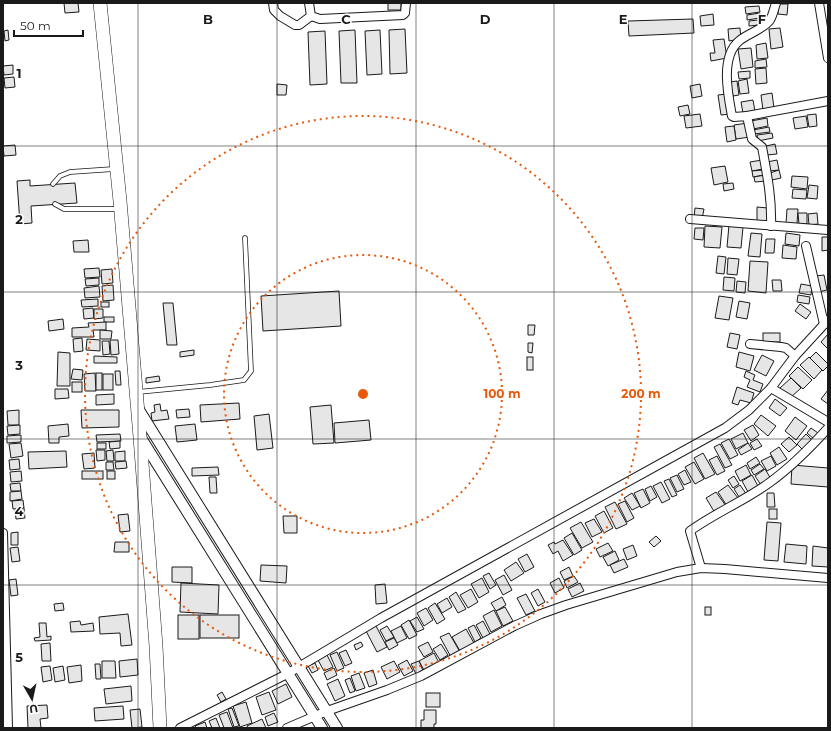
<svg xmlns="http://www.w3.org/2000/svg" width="831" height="731" viewBox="0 0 831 731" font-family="Montserrat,sans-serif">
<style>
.building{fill:#e6e6e6;stroke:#1a1a1a}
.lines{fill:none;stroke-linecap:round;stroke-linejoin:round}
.service-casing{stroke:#1a1a1a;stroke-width:5.5}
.minor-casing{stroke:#1a1a1a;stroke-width:10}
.tertiary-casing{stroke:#1a1a1a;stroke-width:12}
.primary-casing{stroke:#1a1a1a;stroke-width:14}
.service{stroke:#fff;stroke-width:4}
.minor{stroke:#fff;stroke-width:8}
.tertiary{stroke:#fff;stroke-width:10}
.primary{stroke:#fff;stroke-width:13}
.grid{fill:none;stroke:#1a1a1a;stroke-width:1;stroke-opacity:0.55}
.ring{fill:none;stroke:#e8590c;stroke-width:2;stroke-dasharray:2 4}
.grid-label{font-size:13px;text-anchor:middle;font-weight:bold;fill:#1a1a1a;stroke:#fff;stroke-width:3;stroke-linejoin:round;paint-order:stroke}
.centre{fill:#e8590c;stroke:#fff;stroke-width:2}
.ring-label{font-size:12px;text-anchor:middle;font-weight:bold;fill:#e8590c;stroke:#fff;stroke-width:3;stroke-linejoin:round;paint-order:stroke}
</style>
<rect width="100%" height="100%" fill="#fff"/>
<g class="building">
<path d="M64,3H78L79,12L65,13Z"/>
<rect x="388" y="3" width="13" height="7"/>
<path d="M778,4H788L787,15L778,14Z"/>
<path d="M759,6L760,12L746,14L745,7Z"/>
<path d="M760,13V18L747,20V15Z"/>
<path d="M713,14L714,25L701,26L700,16Z"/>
<path d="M693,19L694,33L629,36L628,21Z"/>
<path d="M758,20L759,25L749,26V21Z"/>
<path d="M740,28L741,39L729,41L728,29Z"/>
<path d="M780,28L783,47L771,49L769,29Z"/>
<path d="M405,29L407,73L390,74L389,30Z"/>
<path d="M8,30L9,40L5,41L4,31Z"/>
<path d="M355,30L357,83H341L339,31Z"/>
<path d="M380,30L382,74L367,75L365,31Z"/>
<path d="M325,31L327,84L310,85L308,32Z"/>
<path d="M724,39L727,58L711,61L710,53H715L713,40Z"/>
<path d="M766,43L768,58L757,59L756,45Z"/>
<path d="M751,48L753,67L741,69L738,49Z"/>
<path d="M766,59L767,67L755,68V61Z"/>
<path d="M13,65V74L4,75L3,66Z"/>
<path d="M766,68L767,83L756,84L755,69Z"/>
<path d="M750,71V78L739,79L738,72Z"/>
<path d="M14,77L15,87L5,88L4,78Z"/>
<path d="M747,79L749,93L740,94L738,81Z"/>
<path d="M737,81L739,95L733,96L730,82Z"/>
<path d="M277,84L287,85L286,95H277Z"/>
<path d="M700,84L702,96L692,98L690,86Z"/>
<path d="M772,93L774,108L763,110L761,95Z"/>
<path d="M727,94L731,114L721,115L718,95Z"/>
<path d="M753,100L755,111L743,113L741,102Z"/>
<path d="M688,105L690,114L680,116L678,107Z"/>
<path d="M700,114L702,126L686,128L684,116Z"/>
<path d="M816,114L817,126L809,127L807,115Z"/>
<path d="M806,116L808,127L795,129L793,118Z"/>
<path d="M767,118L768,126L753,129L751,121Z"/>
<path d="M748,123L750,137L736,139L734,125Z"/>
<path d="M734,126L736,140L727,142L725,127Z"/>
<path d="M769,127L770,132L754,134L753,130Z"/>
<path d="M772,133L773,138L758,141L757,135Z"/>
<path d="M775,144L777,154L767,155L766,146Z"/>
<path d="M15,145L16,155L4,156L3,146Z"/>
<path d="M762,160L763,169L752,171L750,162Z"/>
<path d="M777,160L779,170L769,171L767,162Z"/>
<path d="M725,166L728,182L714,185L711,168Z"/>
<path d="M763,170L764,175L753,177L752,171Z"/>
<path d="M779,170L781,178L772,180L770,173Z"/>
<path d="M765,175L766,181L755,182L754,177Z"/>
<path d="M792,176L808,177L807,189L791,187Z"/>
<path d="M30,180V186L75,183L77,203L31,206L32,223L20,224L17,181Z"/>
<path d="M733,183L734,189L724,191L723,184Z"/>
<path d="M809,185L818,186L817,199L807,198Z"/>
<path d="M793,189L807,190L806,199L792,198Z"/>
<path d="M757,207L768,208L767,222L757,221Z"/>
<path d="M695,208L704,209L702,219L694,218Z"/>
<path d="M787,209H798L797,224H786Z"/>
<path d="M798,213H807V224H799Z"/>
<path d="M817,213L818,224L809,225L808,214Z"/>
<path d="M729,225L743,227L741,248L727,247Z"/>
<path d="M705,226L722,227L720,248L704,247Z"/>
<path d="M695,228H704L703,240L694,239Z"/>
<path d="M751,233L762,234L760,257L748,256Z"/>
<path d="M786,233L800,235L799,246L785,244Z"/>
<path d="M822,237H828V250L822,251Z"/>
<path d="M766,239H775L774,253H765Z"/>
<path d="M88,240L89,252H74L73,241Z"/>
<path d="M783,245L797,247L796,259L782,258Z"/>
<path d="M718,256L726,257L724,274L716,273Z"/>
<path d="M728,258L739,259L737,275L727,274Z"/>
<path d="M750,261L768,262L766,293L748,291Z"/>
<path d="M99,268L100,277L85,278L84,269Z"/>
<path d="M112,269L113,283L102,284L101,270Z"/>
<path d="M824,275L827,290L818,292L815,276Z"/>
<path d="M724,277L735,278L734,291L723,290Z"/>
<path d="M99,278V285L86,286L85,279Z"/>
<path d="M772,280H781L782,291H773Z"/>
<path d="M737,281L746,282L745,293L736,292Z"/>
<path d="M801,284L812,286L811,295L799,293Z"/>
<path d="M113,285L114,300L103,301L102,286Z"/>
<path d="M99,286L100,297L85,298L84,288Z"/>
<path d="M339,291L341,326L263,331L261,296Z"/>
<path d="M798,295L810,297L809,304L797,302Z"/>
<path d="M719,296L733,298L729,320L715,318Z"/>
<path d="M98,299V306L82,307L81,300Z"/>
<path d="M739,301L750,303L747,319L736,317Z"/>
<rect x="101" y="302" width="8" height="5"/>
<path d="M163,303H173L177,345H167Z"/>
<path d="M800,304L811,312L806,319L795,311Z"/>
<path d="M93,308L94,318L84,319L83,309Z"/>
<path d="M94,309H103V318L94,319Z"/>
<rect x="104" y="317" width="10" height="5"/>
<path d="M63,319L64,329L49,331L48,321Z"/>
<path d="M106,322V330H93L94,337H72V328L89,327L88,323Z"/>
<path d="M528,325H535L534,335H528Z"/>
<path d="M100,330L112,331L111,339H100Z"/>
<path d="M730,333L740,335L737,349L727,347Z"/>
<rect x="763" y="333" width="17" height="9"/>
<path d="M828,334V349L821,342Z"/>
<path d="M82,338L83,351L74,352L73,339Z"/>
<path d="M87,339L100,340V351L86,350Z"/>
<path d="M110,340H118L119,354L111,355Z"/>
<path d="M102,341H109L110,354L103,355Z"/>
<path d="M528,343H533L532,353L528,352Z"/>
<path d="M194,350V355L180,357V352Z"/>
<path d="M58,352L70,353V386H57Z"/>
<path d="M739,352L754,356L750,371L736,367Z"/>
<path d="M816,352L828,364V366L823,371L810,358Z"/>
<path d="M762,355L774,361L766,376L754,370Z"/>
<path d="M94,356L117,357V363H94Z"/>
<rect x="527" y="357" width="6" height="13"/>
<path d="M809,357L822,370L814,379L800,365Z"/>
<path d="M798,367L812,380L803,389L789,376Z"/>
<path d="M73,369L83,370L82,380L71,379Z"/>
<path d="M115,371H120L121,385H116Z"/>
<path d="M746,371L755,375L753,380L763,384L760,392L747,387L750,380L744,377Z"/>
<path d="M95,373L96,391H85L84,374Z"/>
<rect x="96" y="373" width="6" height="17"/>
<rect x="103" y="374" width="10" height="16"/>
<path d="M159,376L160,381L146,383V378Z"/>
<path d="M791,378L801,388L790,398L780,388Z"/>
<rect x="72" y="382" width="10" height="10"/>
<path d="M737,387L754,393L751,403L740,400L738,405L732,403Z"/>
<path d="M55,389H68L69,398L55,399Z"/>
<path d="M828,390V404L821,399Z"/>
<path d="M114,394V404L96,405V395Z"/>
<path d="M775,399L787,408L780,416L769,408Z"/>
<path d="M239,403L240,419L201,422L200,405Z"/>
<path d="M160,404L161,411L167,410L169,419L152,421L151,413L155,412L154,405Z"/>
<path d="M331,405L334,443L313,444L310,407Z"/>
<path d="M189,409L190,417L177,418L176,410Z"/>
<path d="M19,410V425H8L7,411Z"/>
<path d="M81,410H119V427L82,428Z"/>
<path d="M269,414L273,448L257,450L254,416Z"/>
<path d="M761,415L776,426L768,436L754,424Z"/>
<path d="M795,417L807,426L796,440L785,431Z"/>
<path d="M369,420L371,440L335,443L334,423Z"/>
<path d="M68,424L69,436L59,437V443H49L48,426Z"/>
<path d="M195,424L197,440L177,442L175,426Z"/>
<path d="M20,425V434L8,435L7,426Z"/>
<path d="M753,425L759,435L751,441L744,430Z"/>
<path d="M811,428L818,433L814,439L807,433Z"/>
<path d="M743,433L748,443L736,449L731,439Z"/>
<path d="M120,434L121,441L97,442L96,435Z"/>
<path d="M806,434L812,440L803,450L797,444Z"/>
<path d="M21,435V442L7,443V436Z"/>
<path d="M789,437L797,445L789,452L781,444Z"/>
<path d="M729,439L738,455L730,459L721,443Z"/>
<path d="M757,439L762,446L754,450L750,443Z"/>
<path d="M120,441V448L110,449L109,442Z"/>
<path d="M21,443L23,456L11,458L9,444Z"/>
<rect x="97" y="443" width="9" height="6"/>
<path d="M748,443L752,449L741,455L738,450Z"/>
<path d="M720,444L732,465L725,468L714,447Z"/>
<path d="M779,447L787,459L777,465L770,453Z"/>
<path d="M96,450H105V460L97,461Z"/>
<path d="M113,450L114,461H107L106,451Z"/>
<path d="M66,451L67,467L29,469L28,452Z"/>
<path d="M125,451V461H115V452Z"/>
<path d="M94,453L95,468L84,469L82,454Z"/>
<path d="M703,453L715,474L705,479L694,458Z"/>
<path d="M717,456L725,471L717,475L709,460Z"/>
<path d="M771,456L776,466L767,471L761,461Z"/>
<path d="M756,457L760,463L750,469L747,463Z"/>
<path d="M19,459L20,469L10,470L9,460Z"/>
<path d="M126,461L127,468L116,469L115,462Z"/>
<path d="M106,462H113L114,470H106Z"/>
<path d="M694,462L704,479L695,484L685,467Z"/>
<path d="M760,464L764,469L754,475L751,470Z"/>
<path d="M746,465L751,475L740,481L735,471Z"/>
<path d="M792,465L828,468V487L791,484Z"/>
<path d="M218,467L219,475L192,476V468Z"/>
<path d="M765,469L771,479L761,485L755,476Z"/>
<path d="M685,470L691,482L684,485L678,474Z"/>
<path d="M21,471L22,481L11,482L10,472Z"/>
<rect x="82" y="471" width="21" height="8"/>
<rect x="107" y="471" width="8" height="8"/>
<path d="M677,475L684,489L677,492L670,478Z"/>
<path d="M752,475L758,486L748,492L742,481Z"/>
<path d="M734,476L739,484L733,488L728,480Z"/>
<path d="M209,477H216L217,493H210Z"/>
<path d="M669,479L677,495L672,497L664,481Z"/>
<path d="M661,482L670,499L662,503L653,486Z"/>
<path d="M20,483L21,491H11L10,484Z"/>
<path d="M728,485L738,498L727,506L718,492Z"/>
<path d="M740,485L747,495L741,500L734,489Z"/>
<path d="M651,486L657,497L650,501L645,489Z"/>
<path d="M643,489L650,503L641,508L634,493Z"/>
<path d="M21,491L22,499L10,501V492Z"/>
<path d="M716,492L726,506L715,513L706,498Z"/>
<path d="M632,493L640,506L632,510L624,498Z"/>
<path d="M767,493H774L775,507H767Z"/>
<path d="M23,500L24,508L13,509L12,501Z"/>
<path d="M625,501L634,518L627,522L618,504Z"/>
<path d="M615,502L627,524L616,529L605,507Z"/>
<path d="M24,508L25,518L16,519L15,510Z"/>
<rect x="769" y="509" width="8" height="10"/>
<path d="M604,511L613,528L604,533L595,516Z"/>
<path d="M128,514L130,531L120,532L118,515Z"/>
<path d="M283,516H297V533H284Z"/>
<path d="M594,519L602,532L592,537L585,523Z"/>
<path d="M581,522L593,542L582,548L570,528Z"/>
<path d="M767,522L781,523L778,561L764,560Z"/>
<path d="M18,532V545H11V533Z"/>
<path d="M572,533L582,550L574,555L564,538Z"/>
<path d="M656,536L661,541L654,547L649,542Z"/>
<path d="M563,540L573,555L563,561L558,551L553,554L548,545L554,542L555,544Z"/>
<path d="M115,542H129V552H114Z"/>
<path d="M608,543L613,551L600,557L596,549Z"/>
<path d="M786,544L807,546L806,564L784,562Z"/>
<path d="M633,545L637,556L627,560L623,549Z"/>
<path d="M813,546L828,548V567L812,566Z"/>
<path d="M18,547L20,561L12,562L10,548Z"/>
<path d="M615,551L619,560L608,566L603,557Z"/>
<path d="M527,554L534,567L525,572L518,559Z"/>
<path d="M624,559L628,567L614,573L610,565Z"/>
<path d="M516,562L524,573L511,581L504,570Z"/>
<path d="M261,565L287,566L286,583L260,581Z"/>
<path d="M172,567H192V583L172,582Z"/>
<path d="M569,567L573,576L564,580L560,572Z"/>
<path d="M489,573L496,585L490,589L483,576Z"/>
<path d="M504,575L512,590L503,595L495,580Z"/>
<path d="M574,576L578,582L567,588L564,581Z"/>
<path d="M482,578L489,592L479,598L471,584Z"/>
<path d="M559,578L564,588L555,593L550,583Z"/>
<path d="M16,579L18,595L11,596L9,580Z"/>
<path d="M181,583L219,585L218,614L180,612Z"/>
<path d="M580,583L584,591L572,597L568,589Z"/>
<path d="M385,584L387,603L376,604L375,585Z"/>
<path d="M471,589L478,602L468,608L460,595Z"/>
<path d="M538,589L545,602L538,606L531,593Z"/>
<path d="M456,592L466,609L458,613L449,597Z"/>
<path d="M526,594L535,611L526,615L517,598Z"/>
<path d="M502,597L506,605L496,611L491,603Z"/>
<path d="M447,598L452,607L442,613L437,604Z"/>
<path d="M63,603L64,610L55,611L54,604Z"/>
<path d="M435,603L445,619L437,624L428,608Z"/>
<path d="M505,607L513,621L503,626L496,611Z"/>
<rect x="705" y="607" width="6" height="8"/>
<path d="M426,608L433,620L424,626L417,613Z"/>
<path d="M494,610L502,626L491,632L483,616Z"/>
<path d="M128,614L132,645L121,646L120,633L100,634L99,617Z"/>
<rect x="178" y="615" width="21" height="24"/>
<rect x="200" y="615" width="39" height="23"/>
<path d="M417,617L424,629L417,632L410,621Z"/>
<path d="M409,620L417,635L409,639L401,625Z"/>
<path d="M80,621L81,625L93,623L94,631L71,632L70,622Z"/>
<path d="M483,621L490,634L483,638L476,625Z"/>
<path d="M39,623H46L47,637L51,636V640L35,641L34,638L40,637Z"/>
<path d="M474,625L481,638L475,642L468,628Z"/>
<path d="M376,626L387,647L377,652L366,631Z"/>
<path d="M387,626L394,637L386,641L380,630Z"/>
<path d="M401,626L407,638L397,643L391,631Z"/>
<path d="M466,629L474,643L460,651L452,637Z"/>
<path d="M449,633L460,652L451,657L440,637Z"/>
<path d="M394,638L398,645L389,650L385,642Z"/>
<path d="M361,642L363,646L356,650L354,645Z"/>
<path d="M428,642L433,652L424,657L418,647Z"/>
<path d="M50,643L51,661H42L41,644Z"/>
<path d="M441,644L448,655L440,660L433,649Z"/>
<path d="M346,650L352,663L345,666L339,653Z"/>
<path d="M337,652L344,668L337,671L330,655Z"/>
<path d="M434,653L440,665L425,672L419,661Z"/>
<path d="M327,655L333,667L324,671L318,660Z"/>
<path d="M137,659L138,675L120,677L119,661Z"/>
<path d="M407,660L413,671L404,676L398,665Z"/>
<path d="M102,661H115L116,678H102Z"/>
<path d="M394,661L400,672L387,679L381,667Z"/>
<path d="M419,661L424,673L417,676L411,664Z"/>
<path d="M315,663L318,670L312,673L308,666Z"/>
<path d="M95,664H100L101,679H96Z"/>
<path d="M81,665L82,681L69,683L67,667Z"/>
<path d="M50,666L52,680L43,682L41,667Z"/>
<path d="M63,666L65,680L55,682L53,668Z"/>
<path d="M334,668L337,675L327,680L324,673Z"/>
<path d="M373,670L377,684L369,687L364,673Z"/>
<path d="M359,673L365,688L356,691L351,676Z"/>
<path d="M350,678L355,691L350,693L345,680Z"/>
<path d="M338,679L345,696L335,701L327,684Z"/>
<path d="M286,684L292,697L278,704L272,691Z"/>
<path d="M131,686L132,701L106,704L104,689Z"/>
<path d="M222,692L226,699L221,702L217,695Z"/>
<path d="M269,692L276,710L262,715L256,697Z"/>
<rect x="426" y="693" width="14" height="14"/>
<path d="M246,702L252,723L240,727L233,706Z"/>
<path d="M47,705L48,718L40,719L41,728H28L27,706Z"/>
<path d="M123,706L124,719L95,721L94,708Z"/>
<path d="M232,708L239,726L234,727L228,709Z"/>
<path d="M140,709L142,727L132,728L130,710Z"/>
<path d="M424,710H436V724H434V728H421V720H424Z"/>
<path d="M227,712L233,728H224L219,715Z"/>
<path d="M274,713L278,722L268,726L265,717Z"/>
<path d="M216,718L220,728H212L209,721Z"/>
<path d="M262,719L266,728H248L247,726Z"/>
<path d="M205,722L207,728H196L195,726Z"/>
</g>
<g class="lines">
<g class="service-casing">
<g id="service">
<path d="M53,184L60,176L70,172L114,169"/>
<path d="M55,204L64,209H118"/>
<path d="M138,392L210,385L244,380L251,371L245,238"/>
</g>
</g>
<g class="minor-casing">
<g id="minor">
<path d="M273,3L274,10L280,16L295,25H299L311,16"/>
<path d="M309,3L311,16L320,19L403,15L405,13L406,3"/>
<path d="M819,3L828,58"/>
<path d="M747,116L828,101"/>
<path d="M690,219L828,230"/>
<path d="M771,226C772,198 767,174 762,147L752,139L747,116L734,117L732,116C728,95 720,57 739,41C747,34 764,29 770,20C773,15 774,9 776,3"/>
<path d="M806,246L824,324"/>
<path d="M750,344L781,347L786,348L795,356"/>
<path d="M771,388L828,422"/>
<path d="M3,533L8,728"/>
<path d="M701,568L690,531C715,513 744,501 769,483C791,467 810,448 828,428"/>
<path d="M180,728L287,674L381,618L725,428L749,410L771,388L795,356L828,320"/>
<path d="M287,728L327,711L387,690L421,676L514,626L541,614L566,605L677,572L701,568L725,569L828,578"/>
</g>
</g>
<g class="tertiary-casing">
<g id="tertiary">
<path d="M139,410L337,728"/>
<path d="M141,438L322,728"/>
</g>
</g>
<g class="primary-casing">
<path id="primary" d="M100,3L120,201L140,437L156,646L160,728"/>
</g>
<use href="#service" class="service"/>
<use href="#minor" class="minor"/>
<use href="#tertiary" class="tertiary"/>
<use href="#primary" class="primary"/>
</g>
<path class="grid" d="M138,3V728M277,3V728M416,3V728M554,3V728M692,3V728M3,146H828M3,292H828M3,439H828M3,585H828"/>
<g class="ring">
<circle cx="363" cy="394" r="139"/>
<circle cx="363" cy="394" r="278"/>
</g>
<g class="grid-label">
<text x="208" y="24">B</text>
<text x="346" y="24">C</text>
<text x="485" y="24">D</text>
<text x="623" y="24">E</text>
<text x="762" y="24">F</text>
<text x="19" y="78">1</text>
<text x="19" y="224">2</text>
<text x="19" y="370">3</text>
<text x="19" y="516">4</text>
<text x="19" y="662">5</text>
</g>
<circle cx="363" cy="394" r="6" class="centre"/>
<g class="ring-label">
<text x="502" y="398">100 m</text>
<text x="641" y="398">200 m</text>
</g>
<rect width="831" height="731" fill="none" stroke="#1a1a1a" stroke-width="8"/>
<g transform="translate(32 699) rotate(171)" stroke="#ffffff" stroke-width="3" paint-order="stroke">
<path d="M0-3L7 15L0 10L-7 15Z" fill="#1a1a1a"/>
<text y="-6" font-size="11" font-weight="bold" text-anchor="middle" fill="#1a1a1a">U</text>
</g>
<path d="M14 30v6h69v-6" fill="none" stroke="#1a1a1a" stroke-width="2"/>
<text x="20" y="30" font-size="12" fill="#1a1a1a" stroke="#ffffff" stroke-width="3" paint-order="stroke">50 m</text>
</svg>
